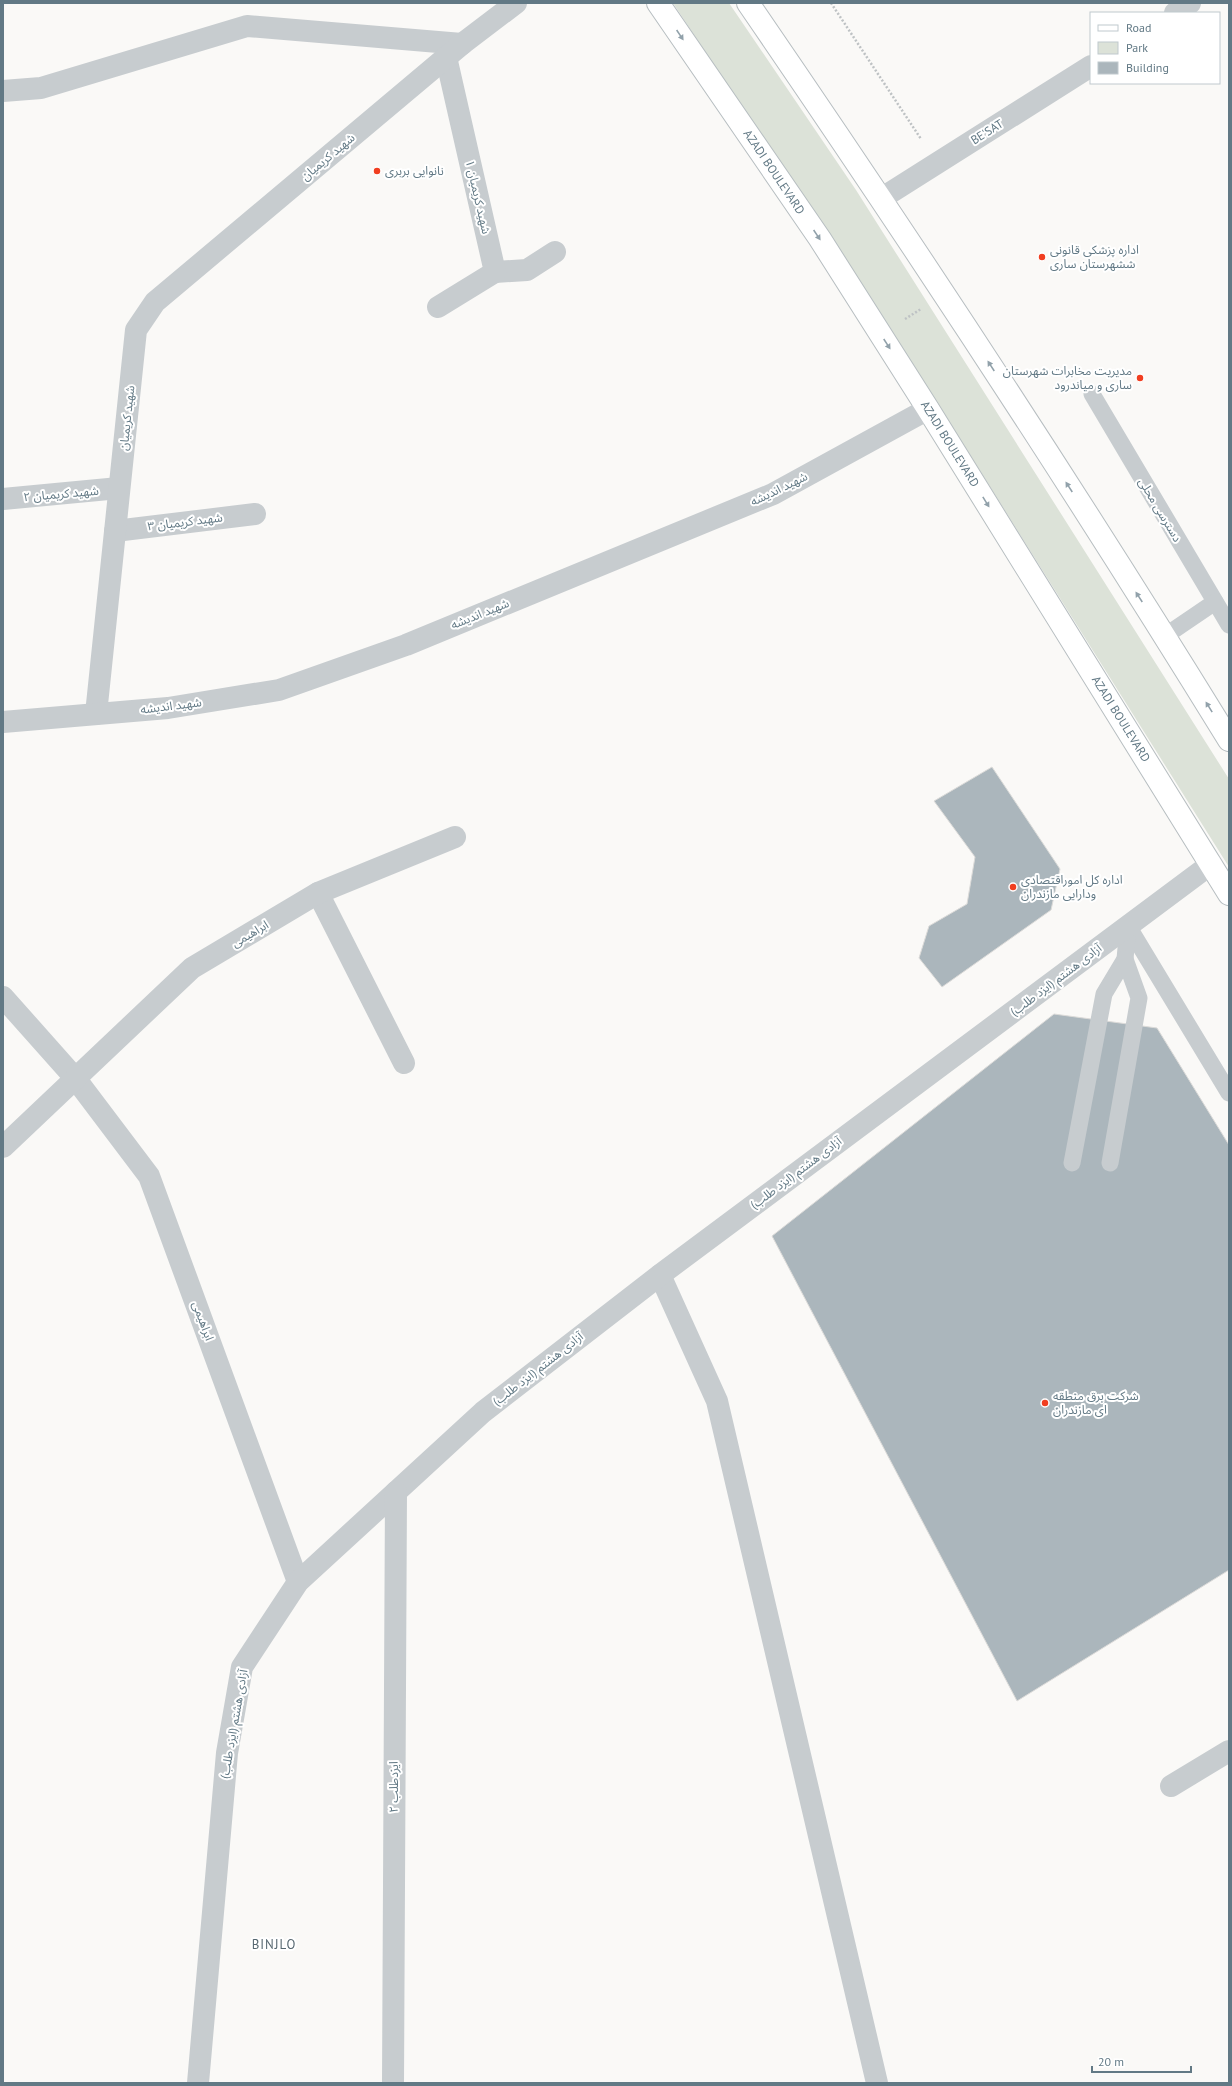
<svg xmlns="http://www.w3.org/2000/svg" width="1232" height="2086" viewBox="0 0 1232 2086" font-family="'PT Sans','Noto Sans Arabic',sans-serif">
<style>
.green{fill:#dce2d8}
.building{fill:#abb6bc;stroke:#dcdbd9}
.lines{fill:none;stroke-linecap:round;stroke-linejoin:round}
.primary-casing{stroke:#b7bec1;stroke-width:24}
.path{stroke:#bec2c4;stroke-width:2.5;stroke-dasharray:2 2;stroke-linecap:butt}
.service{stroke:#c7cccf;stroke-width:17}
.minor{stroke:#c7cccf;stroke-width:22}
.primary{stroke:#fff;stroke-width:22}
.oneway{fill:#91a1aa}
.poi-dot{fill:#f13e20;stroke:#fff;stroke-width:1.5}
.labels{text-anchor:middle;stroke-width:4;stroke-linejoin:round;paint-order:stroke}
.street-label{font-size:12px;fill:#627985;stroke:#fff}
.poi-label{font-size:12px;fill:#627985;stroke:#fff;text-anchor:start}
.neighbourhood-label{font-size:13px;letter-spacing:1px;fill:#55666f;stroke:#fff}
</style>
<rect width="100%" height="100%" fill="#faf9f7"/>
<path class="green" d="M673,3H729L856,190L1229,779V867L948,420Z"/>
<g class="building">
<path d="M992,767L1060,869L1051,910L942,987L919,958L929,926L967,904L975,857L934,801Z"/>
<path d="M1054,1014L1157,1028L1229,1145V1570L1017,1701L772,1236Z"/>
</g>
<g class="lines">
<g class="primary-casing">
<g id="primary">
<path d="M658,3L820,239L928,409L1229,894"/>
<path d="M748,3C914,245 1075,490 1229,740"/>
</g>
</g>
<g class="path">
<path d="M831,3L921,139"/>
<path d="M905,319L921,309"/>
</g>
<g class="service">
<path d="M1092,394L1229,625"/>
<path d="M1165,636L1215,602"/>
<path d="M1128,926L1229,1093"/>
<path d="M1072,1163L1104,994L1125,959L1128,926"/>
<path d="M1110,1163L1139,998L1125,959"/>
</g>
<g class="minor">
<path d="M1175,13L1190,3"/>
<path d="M3,91L41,88L247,26L462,44"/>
<path d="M882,198L1091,66"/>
<path d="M495,272L527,270L555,252"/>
<path d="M438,307L495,272L446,57"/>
<path d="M3,499L119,488"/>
<path d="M115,531L255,514"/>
<path d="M96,714L136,330L155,302L462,44L516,3"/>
<path d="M3,722L168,708L279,690L406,645L773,494L928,409"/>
<path d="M318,893L404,1063"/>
<path d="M3,997L75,1078L149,1176L298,1582"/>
<path d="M3,1147L192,968L318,893L455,837"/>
<path d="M660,1275L717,1401L877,2083"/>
<path d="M1171,1786L1229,1751"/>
<path d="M198,2083L227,1753L242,1667L298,1582L483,1412L660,1275L1211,864"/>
<path d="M393,2083L396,1492"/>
</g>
<use href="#primary" class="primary"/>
</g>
<defs><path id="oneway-solid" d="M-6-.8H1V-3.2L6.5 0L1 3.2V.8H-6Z"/></defs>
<g class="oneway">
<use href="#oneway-solid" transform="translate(680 35) rotate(56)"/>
<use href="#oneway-solid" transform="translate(817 235) rotate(56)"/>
<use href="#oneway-solid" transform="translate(887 344) rotate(57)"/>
<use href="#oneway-solid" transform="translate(991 366) rotate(-123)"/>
<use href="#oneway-solid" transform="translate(1069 487) rotate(-123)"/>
<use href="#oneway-solid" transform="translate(986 502) rotate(58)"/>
<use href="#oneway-solid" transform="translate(1139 597) rotate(-123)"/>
<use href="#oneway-solid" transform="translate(1209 707) rotate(-122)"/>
</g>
<g class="poi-dot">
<circle cx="377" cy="171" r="4"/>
<circle cx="1042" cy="257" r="4"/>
<circle cx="1140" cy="378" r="4"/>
<circle cx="1013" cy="887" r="4"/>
<circle cx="1045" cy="1403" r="4"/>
</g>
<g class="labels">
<g class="street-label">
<text transform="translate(987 132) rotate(-32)" y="4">BE'SAT</text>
<text transform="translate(328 157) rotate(-40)" y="4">شهید کریمیان</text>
<text transform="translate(774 172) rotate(56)" y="4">AZADI BOULEVARD</text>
<text transform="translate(478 197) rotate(77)" y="4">شهید کریمیان ۱</text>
<text transform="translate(127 418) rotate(-84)" y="4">شهید کریمیان</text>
<text transform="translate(950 444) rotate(58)" y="4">AZADI BOULEVARD</text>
<text transform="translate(779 489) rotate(-26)" y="4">شهید اندیشه</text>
<text transform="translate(61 494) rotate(-5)" y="4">شهید کریمیان ۲</text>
<text transform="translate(1160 510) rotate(59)" y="4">دسترسی محلی</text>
<text transform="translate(185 522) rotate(-7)" y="4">شهید کریمیان ۳</text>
<text transform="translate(480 614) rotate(-22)" y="4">شهید اندیشه</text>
<text transform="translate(171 706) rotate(-7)" y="4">شهید اندیشه</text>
<text transform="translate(1121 719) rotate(58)" y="4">AZADI BOULEVARD</text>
<text transform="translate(250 934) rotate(-31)" y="4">ابراهیمی</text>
<text transform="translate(1056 980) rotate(-37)" y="4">آزادی هشتم (ایزد طلب)</text>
<text transform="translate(796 1173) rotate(-37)" y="4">آزادی هشتم (ایزد طلب)</text>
<text transform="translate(203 1321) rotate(70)" y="4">ابراهیمی</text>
<text transform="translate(538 1369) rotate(-38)" y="4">آزادی هشتم (ایزد طلب)</text>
<text transform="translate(234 1724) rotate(-80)" y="4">آزادی هشتم (ایزد طلب)</text>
<text transform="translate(394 1787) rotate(-90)" y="4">ایزدطلب ۲</text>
</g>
<g class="poi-label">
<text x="385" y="175">نانوایی بربری</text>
<text x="1050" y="254">اداره پزشکی قانونی<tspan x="1050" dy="14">ششهرستان ساری</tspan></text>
<text x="1132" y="375" text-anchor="end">مدیریت مخابرات شهرستان<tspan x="1132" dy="14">ساری و میاندرود</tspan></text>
<text x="1021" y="884">اداره کل اموراقتصادی<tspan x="1021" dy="14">ودارایی مازندران</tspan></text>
<text x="1053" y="1400">شرکت برق منطقه<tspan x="1053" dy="14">ای مازندران</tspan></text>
</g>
<g class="neighbourhood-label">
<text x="274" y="1949">BINJLO</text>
</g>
</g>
<rect width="1232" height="2086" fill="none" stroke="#627985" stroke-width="8"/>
<rect x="1090" y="12" width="130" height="72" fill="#ffffff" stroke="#c0c9ce"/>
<rect x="1098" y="25" width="20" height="6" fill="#ffffff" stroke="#c0c9ce"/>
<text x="1126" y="32" font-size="12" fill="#627985">Road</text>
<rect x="1098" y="42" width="20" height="12" fill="#dce2d8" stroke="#c0c9ce"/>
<text x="1126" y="52" font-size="12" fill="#627985">Park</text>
<rect x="1098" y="62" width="20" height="12" fill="#abb6bc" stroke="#c0c9ce"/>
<text x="1126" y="72" font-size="12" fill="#627985">Building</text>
<path d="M1092 2066v6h99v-6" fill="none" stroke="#627985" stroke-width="2"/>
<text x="1098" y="2066" font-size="12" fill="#627985" stroke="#ffffff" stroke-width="3" paint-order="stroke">20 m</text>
</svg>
